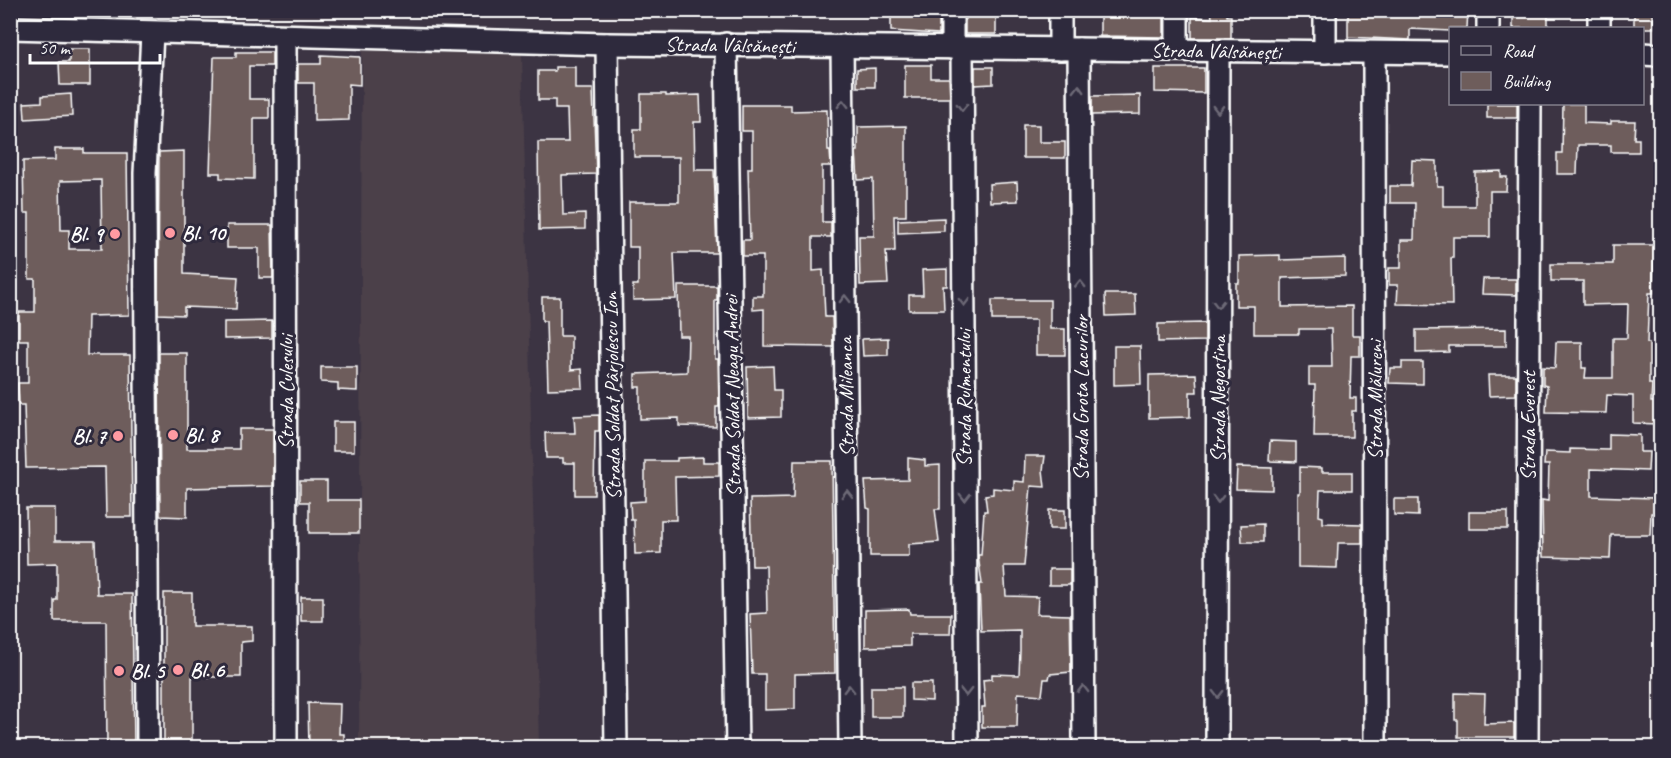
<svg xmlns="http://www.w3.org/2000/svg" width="1671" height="758" viewBox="0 0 1671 758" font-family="Caveat,sans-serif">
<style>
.built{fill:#4b404a}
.building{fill:#6e5d5b;stroke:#fff;stroke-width:1.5;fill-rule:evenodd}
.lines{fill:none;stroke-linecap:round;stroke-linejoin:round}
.minor-casing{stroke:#fff;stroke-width:26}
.minor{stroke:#2f2a3d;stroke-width:21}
.oneway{stroke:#6d6a77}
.poi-dot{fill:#ff9aa2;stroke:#2f2a3d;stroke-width:2}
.labels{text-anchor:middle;stroke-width:6;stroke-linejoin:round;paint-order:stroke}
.street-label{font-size:21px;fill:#fff;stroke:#2f2a3d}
.poi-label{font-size:21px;font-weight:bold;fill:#fff;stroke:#2f2a3d;text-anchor:start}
</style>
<rect width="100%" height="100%" fill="#3c3443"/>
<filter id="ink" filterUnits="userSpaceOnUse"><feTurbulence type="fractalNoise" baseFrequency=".0167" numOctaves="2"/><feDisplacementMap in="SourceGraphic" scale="12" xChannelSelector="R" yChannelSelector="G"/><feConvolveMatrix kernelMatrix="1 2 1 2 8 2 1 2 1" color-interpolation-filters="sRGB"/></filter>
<g filter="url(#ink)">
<path class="built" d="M362,49L522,54L539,747H359Z"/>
<g class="building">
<path d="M891,10H928V17H939V34L891,31Z"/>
<path d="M978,10H996V34H965V15H978Z"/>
<path d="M1130,10H1164V37L1100,36V17H1119V12H1130Z"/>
<path d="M1211,10H1227V16H1231V38H1192V17L1212,18Z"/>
<path d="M1348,10H1468L1467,28H1450V31L1410,29V40L1348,37Z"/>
<path d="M1528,10H1548V28H1513V12L1528,13Z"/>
<rect x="1634" y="10" width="19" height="18"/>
<path d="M69,49H90V85H60L59,62H69Z"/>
<path d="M236,52H272V66H249V99H269V118H254V179L220,178V173H210L214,57H236Z"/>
<path d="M321,55L360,57V85L349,84V120L314,121V83H298V64H321Z"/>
<path d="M905,65H931V78H949L950,98H905Z"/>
<path d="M555,67H575V89H593L596,174L562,175L563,215L585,214V229L539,230L538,142H568L567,109H555V100H538V71H555Z"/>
<path d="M975,67H993V84L975,85Z"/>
<path d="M875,68V87H857V69Z"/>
<path d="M1155,68H1204V93L1155,92Z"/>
<path d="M71,94L72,116L25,119L24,103L42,102V96Z"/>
<path d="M641,94H666V96L700,95L701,122H694L695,170H714L717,253H674L676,299L633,300V285H638V247H629V202H679V157H634V129H641Z"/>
<path d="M1140,95V114L1092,115V96Z"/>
<rect x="1487" y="104" width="30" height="14"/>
<path d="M1563,104H1584V123L1611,124V121H1635L1634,139H1639V152H1611V145H1578L1577,174H1557V153H1562Z"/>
<path d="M742,105H791V111L827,110L828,151H830L831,166H822V222H831V237H813V271L823,270L825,317H832L833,347L764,346V309L753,310V296H763V256H743V240H750L748,168H752V131H742Z"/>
<path d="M1023,125H1039V142H1065V158H1023Z"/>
<path d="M906,126V216H894L895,251H886L888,284L860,285L859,236H874L873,179L858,180L856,151H858V127Z"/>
<path d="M55,149H84V153H127L129,315L88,316L87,355H130L132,517H106L105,467L26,468L24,405H19L18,383H28V340H19V312H35V279H29V213H24L23,161L55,160ZM101,180L102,249H69V230H61L60,181Z"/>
<path d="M184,151V274L238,277L236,309L184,307V315L158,314L159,152Z"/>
<path d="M1412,160L1437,161V186H1443V206H1475V172L1501,171V177H1507L1506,191H1490V237H1453V258H1451L1452,305L1397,304L1398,285H1389V268H1401V240H1414L1415,203H1390V186H1411Z"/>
<path d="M1017,182L1018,201L990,202L989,184Z"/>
<path d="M944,218V231L898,233V220Z"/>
<path d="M227,225H272L273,278H259V248H227Z"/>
<path d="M1613,245H1654L1653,293H1649L1647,343H1649V384H1652L1651,402H1657V424L1633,423V396L1607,395L1606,413L1546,412L1547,386L1543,385V367L1555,368L1556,342H1582V368H1586L1585,378H1613V338H1627L1628,304L1583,305V281H1551V264H1613Z"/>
<path d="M1280,255V260L1345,258V276L1282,278V307L1352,306V335H1360V356H1351L1350,398H1356V411H1352V437H1314L1315,385H1309V367H1332L1331,329H1299V334H1254V306H1236V283H1239V256Z"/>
<path d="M947,269V286H943L944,310H909V295H923L922,270Z"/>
<path d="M1483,279H1516V295L1482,294Z"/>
<path d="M678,286H717V300H715V359H718L719,407H716V427L679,426V418L640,419V387H635V374L687,372L688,336H679Z"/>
<path d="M1105,294H1135L1136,315L1106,316Z"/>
<path d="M542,297H560V336H571V370L582,369L583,388L548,389L546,321H542Z"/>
<path d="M992,300H1050V329H1065V355H1036V320H992Z"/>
<path d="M272,321V338L224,339V322Z"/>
<path d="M1205,323V341L1158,342V324Z"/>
<path d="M1506,329V346H1449V352L1416,353V330Z"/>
<path d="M888,338V355L863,356L862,339Z"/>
<path d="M1114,346H1140L1141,384L1114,385Z"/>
<path d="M159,353H187V449H239V429H273V486L187,488V517L160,516Z"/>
<path d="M1402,362H1423V384L1389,383L1390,368H1402Z"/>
<path d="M773,366L774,390H781V417L748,418L747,367Z"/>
<path d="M321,367H357V391L338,390V383L321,382Z"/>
<path d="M1196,374L1197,392H1190V417L1149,418V375Z"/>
<path d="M1488,375H1516V395L1489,396Z"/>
<path d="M599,415V431H595L594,495H575V463H563V458H546L545,433H575L574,416Z"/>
<rect x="333" y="422" width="21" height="29"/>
<path d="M1609,434L1640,435V452H1649L1648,471L1591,469V496L1654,498V513H1651L1650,535H1611L1610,559L1543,557L1542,500L1548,501L1549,465H1544L1545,452L1570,453V449L1609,450Z"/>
<path d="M1270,441L1296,442V462L1269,461Z"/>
<path d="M1025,456H1045L1043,470L1045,487L1031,486L1024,566H1004L1006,596L1038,597L1037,614L1070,615L1071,672L1050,674L1049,679H1044L1042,695L1018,693L1017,727H982V707H985L983,680L992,679V674L1019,675L1020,651V630L981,631L979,584H982L978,555H981L984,511H987L985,495L993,494V488L1014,490V481L1024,482Z"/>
<path d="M703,457V462H719V476L675,477L676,520H661V553L635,554L634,520H631L630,502L645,501V461H677V458Z"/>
<path d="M908,458L925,460V466L940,465V509H935L939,542L909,544V556H870V509L867,508L865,481L908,480Z"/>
<path d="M794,461H832L835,673L795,674V709L765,710V674H752L750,614L767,613L766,566H752L750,499L793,498Z"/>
<path d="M1237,467L1272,468V490L1236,489Z"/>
<path d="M1300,467L1322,468V472H1352V490H1320L1319,516L1323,517V523L1362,524V543H1338L1337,568L1298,567V493H1300Z"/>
<path d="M300,481H327V500H359V533H309V502H300Z"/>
<path d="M1394,499H1418V516L1394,515Z"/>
<path d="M26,508H55V541H95L97,594H132L134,747H107L106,621H54V600H57V563L27,564Z"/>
<rect x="1049" y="510" width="16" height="19"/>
<rect x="1469" y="512" width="39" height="17"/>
<path d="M1263,524V542H1242L1241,525Z"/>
<rect x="1049" y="569" width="21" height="16"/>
<path d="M164,593H192V626H252V641L241,642V677H192V747H164Z"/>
<rect x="301" y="597" width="22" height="24"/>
<path d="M909,609L910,614H951L950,634H910V646L865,647V610Z"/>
<path d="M911,683H932V701L911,700Z"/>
<rect x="871" y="687" width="32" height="30"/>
<path d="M1455,693L1485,694L1484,724L1514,723V737H1458V720H1455Z"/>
<path d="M308,703L340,704L339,734H344V747H309Z"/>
</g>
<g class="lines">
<g class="minor-casing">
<g id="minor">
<path d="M10,28L607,44L1450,53"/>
<path d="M1488,28V10"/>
<path d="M1599,28V10"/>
<path d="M285,37L286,748"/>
<path d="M607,44L616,748"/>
<path d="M726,44L737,748"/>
<path d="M842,46L850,748"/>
<path d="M952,48V10"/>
<path d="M962,48L967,748"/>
<path d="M1060,49V10"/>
<path d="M1079,49L1084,748"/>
<path d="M1177,50V10"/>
<path d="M1325,52V10"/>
<path d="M1374,53L1375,748"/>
<path d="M1642,54L1660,55"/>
<path d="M148,748L145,173L152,33"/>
<path d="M1217,748L1218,51"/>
<path d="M1527,748L1530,104"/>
</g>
</g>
<use href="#minor" class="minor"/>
</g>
<defs><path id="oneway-chevron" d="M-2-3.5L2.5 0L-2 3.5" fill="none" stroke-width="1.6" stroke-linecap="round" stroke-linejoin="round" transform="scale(1.5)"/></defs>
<g class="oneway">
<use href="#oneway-chevron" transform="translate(1079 89) rotate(-90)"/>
<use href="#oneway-chevron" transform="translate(843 104) rotate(-91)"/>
<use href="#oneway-chevron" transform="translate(962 107) rotate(90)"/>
<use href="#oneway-chevron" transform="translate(1218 109) rotate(90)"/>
<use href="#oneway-chevron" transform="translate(1080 284) rotate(-90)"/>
<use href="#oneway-chevron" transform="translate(845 299) rotate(-91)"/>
<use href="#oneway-chevron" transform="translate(964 302) rotate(90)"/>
<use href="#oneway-chevron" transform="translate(1218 304) rotate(90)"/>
<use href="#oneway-chevron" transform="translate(847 494) rotate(-91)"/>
<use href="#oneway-chevron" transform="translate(965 497) rotate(90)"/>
<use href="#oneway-chevron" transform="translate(1218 499) rotate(90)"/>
<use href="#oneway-chevron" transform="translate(849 689) rotate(-91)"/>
<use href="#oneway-chevron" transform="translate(1083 689) rotate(-90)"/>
<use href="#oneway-chevron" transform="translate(966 692) rotate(90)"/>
<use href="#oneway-chevron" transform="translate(1218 694) rotate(90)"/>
</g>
</g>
<g class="poi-dot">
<circle cx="170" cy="233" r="6"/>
<circle cx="115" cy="234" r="6"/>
<circle cx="173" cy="435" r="6"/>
<circle cx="118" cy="436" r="6"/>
<circle cx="178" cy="670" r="6"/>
<circle cx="119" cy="671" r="6"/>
</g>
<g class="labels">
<g class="street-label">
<text transform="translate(730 45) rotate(1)" y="7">Strada Vâlsănești</text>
<text transform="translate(1216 51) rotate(1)" y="7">Strada Vâlsănești</text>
<text transform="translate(286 392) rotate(-90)" y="7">Strada Culesului</text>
<text transform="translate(612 396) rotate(-91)" y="7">Strada Soldat Pârjolescu Ion</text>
<text transform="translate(732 396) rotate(-91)" y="7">Strada Soldat Neagu Andrei</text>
<text transform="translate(846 397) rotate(-91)" y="7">Strada Mileanca</text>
<text transform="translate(964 398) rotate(-90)" y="7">Strada Rulmentului</text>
<text transform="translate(1081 398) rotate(-90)" y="7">Strada Grota Lacurilor</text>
<text transform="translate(1218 399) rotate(-90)" y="7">Strada Negostina</text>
<text transform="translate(1375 400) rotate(-90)" y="7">Strada Mălureni</text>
<text transform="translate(1528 426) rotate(-90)" y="7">Strada Everest</text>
</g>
<g class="poi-label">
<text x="182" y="240">Bl. 10</text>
<text x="103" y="241" text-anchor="end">Bl. 9</text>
<text x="185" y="442">Bl. 8</text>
<text x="106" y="443" text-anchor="end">Bl. 7</text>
<text x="190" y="677">Bl. 6</text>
<text x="131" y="678">Bl. 5</text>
</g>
</g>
<rect width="1671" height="758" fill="none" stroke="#2f2a3d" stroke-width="36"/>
<rect x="18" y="18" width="1635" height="722" fill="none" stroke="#fff" stroke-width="2" filter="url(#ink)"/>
<rect x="1449" y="27" width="195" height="78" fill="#2f2a3d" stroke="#827f8b" stroke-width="1.5"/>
<rect x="1461" y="46" width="30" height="9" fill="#2f2a3d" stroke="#827f8b" stroke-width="1.5"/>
<text x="1503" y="57" font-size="18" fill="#ffffff">Road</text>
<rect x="1461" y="72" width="30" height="18" fill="#6e5d5b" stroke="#827f8b" stroke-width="1.5"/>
<text x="1503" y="87" font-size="18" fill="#ffffff">Building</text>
<path d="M30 54v9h130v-9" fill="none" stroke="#ffffff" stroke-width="3"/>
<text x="39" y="54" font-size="18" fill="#ffffff" stroke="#2f2a3d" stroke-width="4.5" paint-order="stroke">50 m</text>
</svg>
